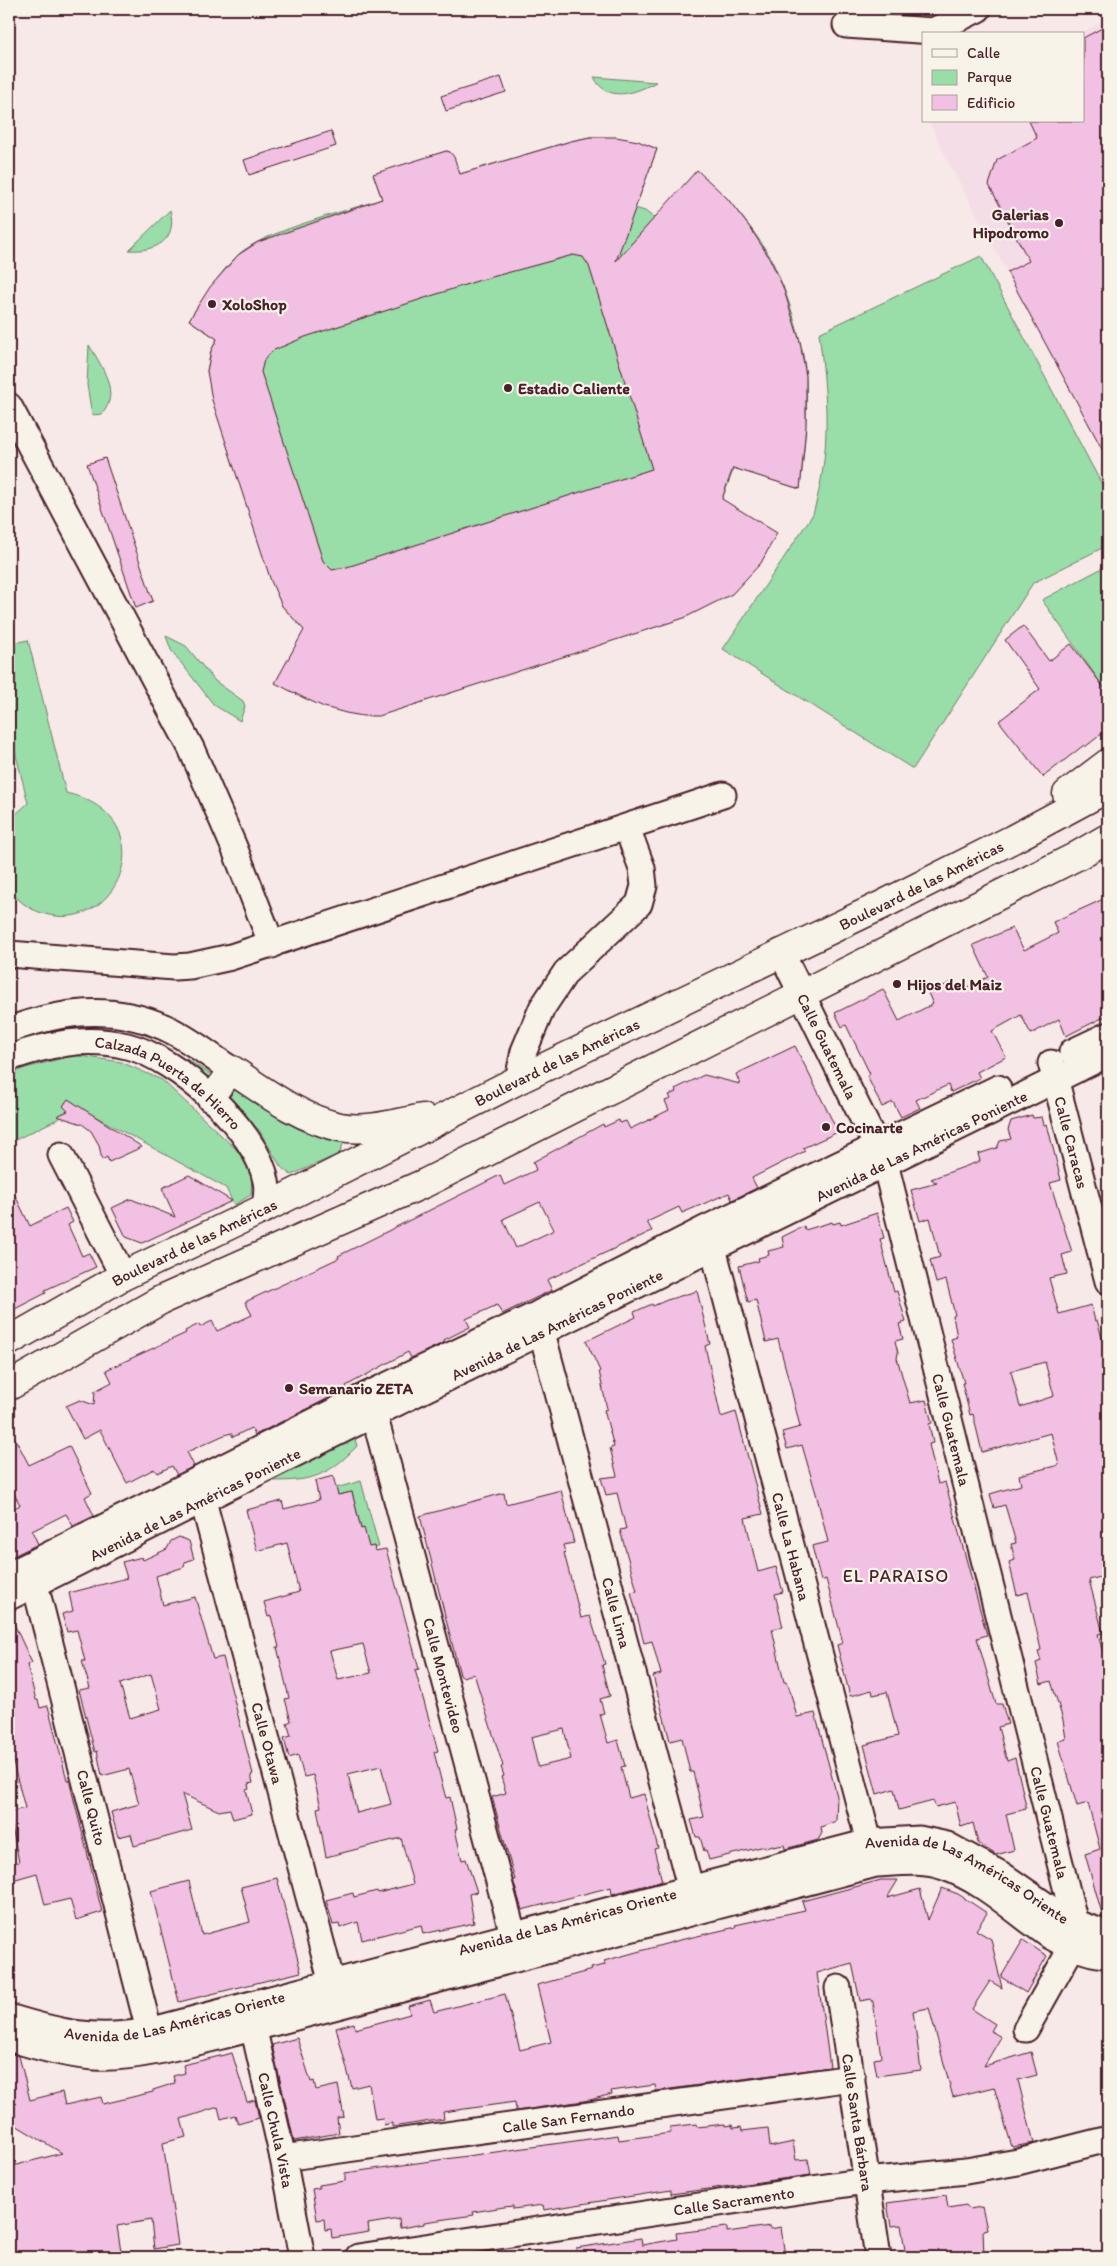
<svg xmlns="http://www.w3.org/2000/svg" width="1117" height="2266" viewBox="0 0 1117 2266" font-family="Itim,sans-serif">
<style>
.built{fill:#f4dde6}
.green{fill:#99dda8;stroke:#727e6a}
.building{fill:#f1c0e2;stroke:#4a1f2b;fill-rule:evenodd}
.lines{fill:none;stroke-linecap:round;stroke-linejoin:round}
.minor-casing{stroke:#4a1f2b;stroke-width:29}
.major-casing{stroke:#4a1f2b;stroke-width:31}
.minor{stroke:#f7f3e8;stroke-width:25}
.major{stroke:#f7f3e8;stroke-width:28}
.poi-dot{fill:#4a1f2b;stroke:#f7f3e8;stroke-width:2}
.labels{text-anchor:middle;stroke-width:4.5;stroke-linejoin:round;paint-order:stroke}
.poi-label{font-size:16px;font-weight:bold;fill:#4a1f2b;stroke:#f7f3e8;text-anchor:start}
.street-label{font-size:16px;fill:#4a1f2b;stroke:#f7f3e8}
.neighbourhood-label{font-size:18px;letter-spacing:1px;fill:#4a1f2b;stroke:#f7f3e8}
</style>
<rect width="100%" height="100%" fill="#f6e9e7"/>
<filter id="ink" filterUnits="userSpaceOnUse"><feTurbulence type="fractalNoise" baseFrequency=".02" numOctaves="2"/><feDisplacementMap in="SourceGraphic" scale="10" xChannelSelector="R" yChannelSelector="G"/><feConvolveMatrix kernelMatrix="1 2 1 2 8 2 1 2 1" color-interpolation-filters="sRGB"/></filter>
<g filter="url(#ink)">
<path class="built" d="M1108,19V460L951,167L929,121H1083V34H1079Z"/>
<g class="green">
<path d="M594,77L656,82C636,93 607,104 594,77Z"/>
<path d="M590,137C615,137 634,139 657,149L635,208L645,211L654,218L727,198C742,217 758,236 770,257C786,288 804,343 806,378C808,415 804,452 800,489L734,468L722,499L304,630L282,606L207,371L211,351L217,339L189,320C203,298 218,275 237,256C260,232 347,211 382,199L375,179L376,175L446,151L450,152L460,174L571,141Z"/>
<path d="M170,210C178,240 156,252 129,250Z"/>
<path d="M981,256L1108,496V545L1033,583L913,769L723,649L813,514C832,449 827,397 819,333Z"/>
<path d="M89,345C101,365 121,393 102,414L92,415L87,385Z"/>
<path d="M1108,565V693L1042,600Z"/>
<path d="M166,636L186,646L215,681L243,701L245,706L240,721L214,705L171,650Z"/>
<path d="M28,640L66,793C172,817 115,949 32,909C24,905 11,895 9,885C5,868 9,842 9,824L13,817L28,803L9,727V644Z"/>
<path d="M74,1055L121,1062L162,1080L236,1149L252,1172L251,1195L234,1205L226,1188L80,1108L9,1143V1075L22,1069Z"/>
<path d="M185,1058L276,1115L344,1142L339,1154L291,1175L281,1167L259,1130Z"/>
<path d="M355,1439L357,1446C324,1481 307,1481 261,1481Z"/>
<path d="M361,1481L379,1547L366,1548L352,1492L338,1495L336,1488Z"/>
</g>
<g class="building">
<path d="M1108,25V460L1007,272L1029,261L989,185L997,160L1037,138L1029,121H1083V38Z"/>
<path d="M501,77L506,92L446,111L441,96Z"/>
<path d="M331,131L336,146L249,175L244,160Z"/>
<path d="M590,137H616L638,141L657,149L616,261L697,170L727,198L751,229L769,257L783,287L800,342L806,376V426L800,489L733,468L722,499L777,533L761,563L732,594L684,618L379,716H363L346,713L324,707L304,698L275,683L304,630L282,606L271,581L212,400L207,371L211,351L217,339L189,320L210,287L238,255L258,242L382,199L373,174L446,151L450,152L454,157L460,174L571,141ZM573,255L583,257L589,266L652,469L347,567L332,570L323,561L261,372L264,360L272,351L305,337L477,281Z"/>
<path d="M105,458L153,601L136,608L87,464Z"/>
<path d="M1023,626L1049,661L1071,644L1108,693V729L1085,747L1084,745L1043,777L999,721L1040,689L1005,640Z"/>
<path d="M1108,897V1015L1066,1036L1059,1019L1031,1034L1021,1015L992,1031L1006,1057L977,1072L980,1078L951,1092L948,1085L916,1100L920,1108L901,1117L893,1102L882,1107L867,1076L870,1074L846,1025L842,1027L835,1013L883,989L899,1021L933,1004L928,993L952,982L957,992L988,977L973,945L1012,928L1024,950L1058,933L1053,922Z"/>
<path d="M795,1046L838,1132L803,1148L805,1151L752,1178L757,1188L732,1200L729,1193L682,1213L679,1207L647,1222L652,1231L547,1280L552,1290L502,1314L497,1305L466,1319L470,1327L444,1340L445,1342L411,1358L408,1352L346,1386L347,1389L255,1435L251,1428L233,1437L231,1433L222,1436L187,1452L194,1466L177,1475L172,1466L157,1473L154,1469L127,1483L100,1430L83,1439L66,1406L80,1400L94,1405L95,1391L112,1382L106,1370L186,1333L185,1331L199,1324L200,1327L212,1321L217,1331L252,1315L245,1302L339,1258L338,1256L500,1175L504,1185L536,1170L533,1162L603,1124L604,1127L619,1120L620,1123L626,1121L630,1129L669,1110L665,1101L671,1099L669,1095L676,1092L675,1089L704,1075L740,1084L736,1074ZM540,1202L554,1230L516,1248L503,1219Z"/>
<path d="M68,1099L113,1128L142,1147L109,1162L107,1157L102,1160L99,1145L91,1131L82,1124L57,1116L68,1111L63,1106Z"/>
<path d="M1032,1115L1033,1118L1042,1117L1044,1125L1047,1124L1061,1180L1050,1183L1072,1252L1062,1255L1067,1274L1049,1278L1059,1314L1091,1305L1095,1321L1097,1320L1108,1359V1575L1089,1580L1103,1633L1098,1634L1108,1672V1918H1105L1103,1917L1085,1854L1100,1849L1088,1803L1077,1806L1058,1741L1066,1739L1063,1720L1051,1681L1041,1684L1036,1663L1041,1661L1038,1651L1041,1650L1028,1592L1017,1595L1009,1562L1015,1560L1011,1544L1016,1543L1005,1505L994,1508L990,1494L1021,1485L1019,1475L1059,1465L1051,1433L982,1452L973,1414L970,1415L962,1383H964L951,1339L957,1337L953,1316L955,1315L946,1280L936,1283L930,1260L940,1257L930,1218L920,1221L911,1190L937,1183L931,1179L980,1161L978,1154L997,1148L1000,1141L1011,1139L1008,1130L1011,1121ZM1045,1362L1054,1396L1020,1407L1011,1371Z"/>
<path d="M189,1175L232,1201L142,1243L126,1237L112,1208L131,1199L175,1217L162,1188Z"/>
<path d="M9,1183L30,1226L66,1208L73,1222L68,1225L82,1256L89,1253L96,1267L45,1290L46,1293L9,1312Z"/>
<path d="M877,1213L884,1238L880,1239L894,1292L897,1291L906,1322L899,1324L903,1339L895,1341L898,1353L897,1358L910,1403L926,1400L932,1423L929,1424L933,1443L929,1444L938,1484L945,1482L987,1635L977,1638L993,1694L996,1704H1002L1008,1724L998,1727L1007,1761L1015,1758L1026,1806V1809L1006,1814L1014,1850L996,1855L978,1843L973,1823L961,1827L955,1802L936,1807L933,1801L899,1810L894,1789L877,1794L864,1745L898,1736L887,1692L873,1695L872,1690L850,1696L837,1645L843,1643L826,1579L821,1581L812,1546L828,1542L817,1497L802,1445L787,1449L782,1432L800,1427L791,1389L778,1339L766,1342L756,1300L748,1302L739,1266L759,1261L758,1258L769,1255L768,1251L784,1247L782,1237L804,1226L805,1230L832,1222L833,1224L840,1222L841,1225Z"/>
<path d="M697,1291L710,1344L705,1346L721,1417L736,1412L763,1514L745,1518L758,1572L776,1567L783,1592L775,1594L783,1627L772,1629L784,1682H786L789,1687L797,1717L815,1713L837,1796L836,1821L821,1827L822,1833L818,1840L785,1849L784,1845L773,1847V1846L765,1848V1846L709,1860L706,1850L704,1851L700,1837H696L691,1820L704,1817L693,1772H690L682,1738L670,1741L653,1676L661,1674L652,1641L644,1643L631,1592L637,1591L620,1530L626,1529L617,1493L606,1495L601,1478L617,1476L610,1448L614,1447L604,1410L607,1409L599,1371H600L586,1341L636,1317L634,1312L652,1304L653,1306L667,1300Z"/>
<path d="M9,1427L29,1465L69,1446L92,1493L85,1497L94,1516L73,1526L66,1514L32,1531L38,1544L9,1558V1511L20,1505L9,1484Z"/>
<path d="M333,1476L338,1495L352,1492L361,1529L364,1528L369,1547L374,1546L375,1551L386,1549L419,1669L415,1670L438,1751L434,1752L442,1784L446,1798L450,1797L457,1829H455L462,1860L466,1859L477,1892L469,1894L474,1923L423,1934L421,1925L362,1940L358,1922L340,1928L339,1924L333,1925L326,1900L353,1893L354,1897L377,1891L378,1893L413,1884L401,1838L326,1857L317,1808L321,1807L313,1775L304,1777L298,1755L289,1758L284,1738L291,1736L287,1723L291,1721L285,1699L289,1698L277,1647H279L271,1616L268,1617L264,1602L299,1592L287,1543L257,1551L246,1510L282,1501L284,1509L319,1500L315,1481ZM363,1644L371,1673L338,1680L330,1651ZM381,1766L391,1804L357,1813L348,1774Z"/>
<path d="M561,1490L574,1543L563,1545L565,1552L564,1553L581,1618L590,1616L605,1664L602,1665L610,1696L600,1699L604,1713L600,1714L608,1743L618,1740L625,1766L621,1767L629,1798L644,1794L658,1848L654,1849L662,1881L612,1894L611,1887L522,1910L513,1880H515L492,1797L506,1793L501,1777L504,1776L501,1767L503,1766L474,1674L462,1677L460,1675L420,1516L504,1493L506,1504ZM564,1729L571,1759L538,1767L531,1737Z"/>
<path d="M179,1537L189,1541L194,1559L185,1562L184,1567L156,1576L163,1605L195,1597L213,1659L223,1657L253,1774L251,1775L253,1783L248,1784L249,1789L246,1790L252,1814L233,1819L230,1809L219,1811L182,1794L192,1830L134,1846L131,1834L118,1837L111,1812L139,1804L129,1769L102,1776L97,1751L95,1752L79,1690L90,1688L82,1661H85L77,1630L67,1632L62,1614L73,1611L69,1593L127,1578L122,1562L142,1557L143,1560L167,1549L171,1541ZM151,1674L161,1709L130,1718L120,1684Z"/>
<path d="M9,1613L32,1663L27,1665L36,1700H38L40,1708L48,1706L67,1780H69L102,1912L76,1920L70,1899L45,1905L37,1873L9,1881V1863L19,1862L9,1812L25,1808L11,1755L9,1756Z"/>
<path d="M277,1878L301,1972L179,2002L151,1891L189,1881L202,1935L250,1922L241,1887Z"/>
<path d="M881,1880H898L887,1898L920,1889L928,1920L942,1888L958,1894L987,1913L976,1930L991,1939L1002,1988L990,1981L972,2009L995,2024L991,2031L1001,2037L984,2066L1031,2052L1037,2075L1018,2080L1034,2143L1012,2147L994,2087L953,2097L929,2008L913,2011L921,2070L877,2076L874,2059L880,2058L881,2056L873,2002L871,1999L860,2001L852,1963L817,1973L830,2067L656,2091L655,2085L611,2091L612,2094L590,2100L516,2111L515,2102L443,2112L444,2119L392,2127V2123L384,2125L383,2118L375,2119L369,2084L352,2088L336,2028L354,2023L355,2029L410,2014L408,2006L430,2000L434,2012L505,1994L520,2050L551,2042L537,1985L592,1970L591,1968L605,1965L604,1961L680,1940L736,1927L735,1925L805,1910L802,1901Z"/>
<path d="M1023,1940L1047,1956L1026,1993L1001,1977Z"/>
<path d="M297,2038L311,2082L314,2081L316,2090L338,2085L344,2117L337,2118L339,2133L294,2141L272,2045Z"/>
<path d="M9,2053L19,2056L30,2100L62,2092L65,2105L101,2097L103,2104L153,2092V2090L175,2083L173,2076L185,2073L183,2065L232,2053L247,2102L255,2100L259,2118L238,2124L235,2115L221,2119L218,2107L181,2119L186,2137L163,2143L178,2245L154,2249L151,2220L117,2226L121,2252H106L107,2257H9V2167L62,2153L9,2121Z"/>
<path d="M696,2124L697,2127L725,2124V2126L732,2125L733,2128L741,2127L742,2131L768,2128L770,2147L793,2142L796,2160L808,2159L811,2175L671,2194V2190L544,2210L543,2205L513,2209V2206L504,2207L473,2212L474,2215L424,2222V2224L400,2228L399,2219L368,2224L369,2232L332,2238L331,2229L325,2230L324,2219L317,2220L312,2189L319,2188V2185L345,2181V2173L618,2135L619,2140L671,2133L670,2127Z"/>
<path d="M946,2195L948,2208L966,2205L969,2209L982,2207L987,2229L983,2230L984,2257H906L901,2225L891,2226L887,2203Z"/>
<path d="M770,2226V2229L781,2227L785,2257H577L576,2248L641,2238L642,2245L677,2239L676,2233L727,2227V2232Z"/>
</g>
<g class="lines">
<g class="minor-casing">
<g id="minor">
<path d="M846,25L933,31L978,9"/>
<path d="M9,406L191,748L234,847L272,945"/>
<path id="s1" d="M781,952L885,1163L1075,1923L1072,1947L1026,2029"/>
<path d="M9,954L174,967L190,966L231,957L723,795"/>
<path d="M9,1030C60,1011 112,1004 164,1027C189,1038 210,1056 232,1070L210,1099"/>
<path d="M1072,1052L1108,1035"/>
<path id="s2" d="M9,1058C48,1044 86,1036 127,1046C177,1058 257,1130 266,1181C268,1190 266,1199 265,1208"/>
<path id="s3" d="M1051,1063L1108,1281"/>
<path d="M518,1080L524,1051L542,1008L566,972L639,904L644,886L642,868L627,828"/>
<path d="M61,1155L123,1276"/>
<path id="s4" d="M709,1233L873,1857"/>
<path id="s5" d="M538,1318L695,1905"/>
<path id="s6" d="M370,1399L517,1949"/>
<path id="s7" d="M199,1486L336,1998"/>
<path id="s8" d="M31,1569L153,2046"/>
<path d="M9,1575L369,1394L538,1314L707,1228L998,1088"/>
<path id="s9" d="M9,1597L374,1414L1108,1054"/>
<path id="s10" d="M838,1988L878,2257"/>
<path id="s11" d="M250,2013L283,2158L302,2257"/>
<path id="s12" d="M9,2017C61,2033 94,2041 149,2031L869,1842L919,1839L947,1845L1002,1875L1061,1916L1075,1923L1108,1934"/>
<path d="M9,2038C37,2047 66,2055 95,2057C141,2060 209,2038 254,2028L876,1864C898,1863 923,1859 944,1867C985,1881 1016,1913 1050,1936C1068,1947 1088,1953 1108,1956"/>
<path id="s13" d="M283,2158L852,2078"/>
<path id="s14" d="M358,2257L866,2181L966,2171L1018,2162L1108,2139"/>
</g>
</g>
<g class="major-casing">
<g id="major">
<path d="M1067,794L1108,763"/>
<path d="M232,1070C265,1092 301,1119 340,1127C367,1132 397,1123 423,1118"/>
<path id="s15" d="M9,1341L123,1276L265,1208L518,1080L882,905L1013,839L1108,788"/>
<path d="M9,1386L161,1300L425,1183L1075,857L1108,838"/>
</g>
</g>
<use href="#minor" class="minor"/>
<use href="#major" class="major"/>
</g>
</g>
<g class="poi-dot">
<circle cx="1059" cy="223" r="5"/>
<circle cx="212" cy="304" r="5"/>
<circle cx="508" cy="388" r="5"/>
<circle cx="897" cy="984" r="5"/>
<circle cx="826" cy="1127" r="5"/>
<circle cx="289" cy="1388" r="5"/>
</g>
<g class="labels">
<g class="poi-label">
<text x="1049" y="220" text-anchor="end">Galerias<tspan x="1049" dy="18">Hipodromo</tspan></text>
<text x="222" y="310">XoloShop</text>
<text x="518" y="394">Estadio Caliente</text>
<text x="907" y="990">Hijos del Maiz</text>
<text x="836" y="1133">Cocinarte</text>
<text x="299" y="1394">Semanario ZETA</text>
</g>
<g class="street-label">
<text dy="6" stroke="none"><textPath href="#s15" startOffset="1020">Boulevard de las Américas</textPath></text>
<text dy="6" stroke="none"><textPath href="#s1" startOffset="105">Calle Guatemala</textPath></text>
<text dy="6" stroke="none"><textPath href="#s15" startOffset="615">Boulevard de las Américas</textPath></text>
<text dy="6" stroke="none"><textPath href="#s2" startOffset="174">Calzada Puerta de Hierro</textPath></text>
<text dy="6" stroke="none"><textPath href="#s3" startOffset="82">Calle Caracas</textPath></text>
<text dy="6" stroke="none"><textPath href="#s9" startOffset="1018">Avenida de Las Américas Poniente</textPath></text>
<text dy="6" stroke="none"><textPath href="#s15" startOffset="210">Boulevard de las Américas</textPath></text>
<text dy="6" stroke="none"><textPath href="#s9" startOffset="612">Avenida de Las Américas Poniente</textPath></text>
<text dy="6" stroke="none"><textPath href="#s1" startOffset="510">Calle Guatemala</textPath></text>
<text dy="6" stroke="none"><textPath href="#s9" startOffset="208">Avenida de Las Américas Poniente</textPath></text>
<text dy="6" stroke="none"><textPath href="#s4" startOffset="324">Calle La Habana</textPath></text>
<text dy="6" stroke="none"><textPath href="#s5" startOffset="305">Calle Lima</textPath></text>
<text dy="6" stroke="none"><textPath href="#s6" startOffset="286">Calle Montevideo</textPath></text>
<text dy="6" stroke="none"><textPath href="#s7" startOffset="266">Calle Otawa</textPath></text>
<text dy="6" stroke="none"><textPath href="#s8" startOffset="246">Calle Quito</textPath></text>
<text dy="6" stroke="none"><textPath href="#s1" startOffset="915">Calle Guatemala</textPath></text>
<text dy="6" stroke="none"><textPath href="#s12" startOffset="995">Avenida de Las Américas Oriente</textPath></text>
<text dy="6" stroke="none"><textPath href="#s12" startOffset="575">Avenida de Las Américas Oriente</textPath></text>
<text dy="6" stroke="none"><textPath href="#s12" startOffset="170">Avenida de Las Américas Oriente</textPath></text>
<text dy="6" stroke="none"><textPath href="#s13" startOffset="288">Calle San Fernando</textPath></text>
<text dy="6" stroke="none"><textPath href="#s10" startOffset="136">Calle Santa Bárbara</textPath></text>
<text dy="6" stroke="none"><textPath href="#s11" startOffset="120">Calle Chula Vista</textPath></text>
<text dy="6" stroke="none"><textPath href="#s14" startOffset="380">Calle Sacramento</textPath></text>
</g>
<g class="neighbourhood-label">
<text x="896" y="1582">EL PARAISO</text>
</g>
</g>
<rect width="1117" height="2266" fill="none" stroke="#f7f3e8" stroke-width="30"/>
<rect x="15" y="15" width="1087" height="2236" fill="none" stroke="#4a1f2b" stroke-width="2" filter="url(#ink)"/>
<rect x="922" y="32" width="162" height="90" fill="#f7f3e8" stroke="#b29e9c"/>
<rect x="932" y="49" width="25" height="8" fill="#f7f3e8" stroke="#b29e9c"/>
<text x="967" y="58" font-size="15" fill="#4a1f2b">Calle</text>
<rect x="932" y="70" width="25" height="15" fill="#99dda8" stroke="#b29e9c"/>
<text x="967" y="82" font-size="15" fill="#4a1f2b">Parque</text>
<rect x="932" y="95" width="25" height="15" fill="#f1c0e2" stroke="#b29e9c"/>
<text x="967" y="108" font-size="15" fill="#4a1f2b">Edificio</text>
</svg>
